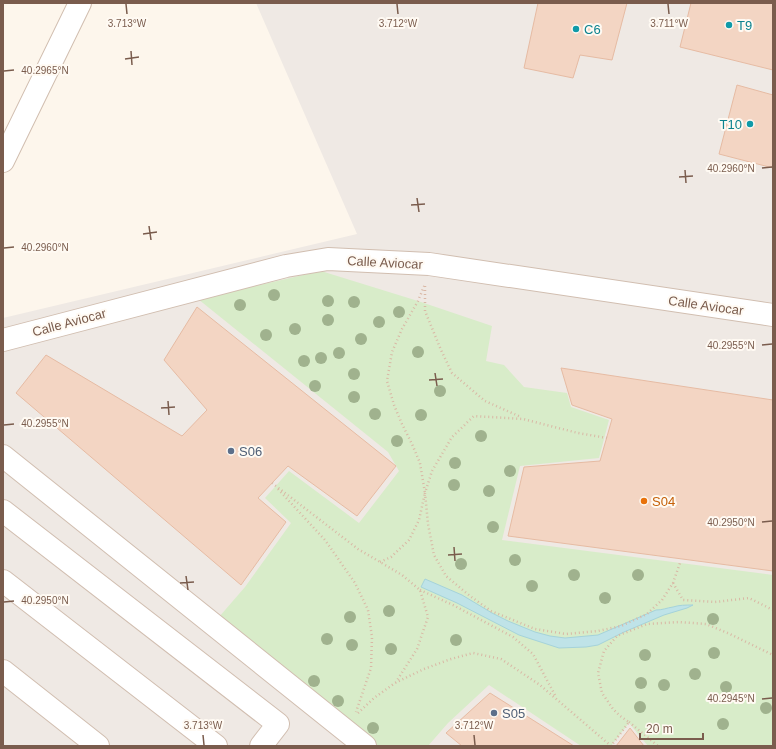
<svg xmlns="http://www.w3.org/2000/svg" width="776" height="749" viewBox="0 0 776 749" font-family="Arial,sans-serif">
<style>
.industrial{fill:#efe9e4}
.green{fill:#d8ecc9}
.water{fill:#bfe3e8;stroke:#a5d3da}
.building{fill:#f3d5c3;stroke:#e6bba3}
.lines{fill:none;stroke-linecap:round;stroke-linejoin:round}
.minor-casing{stroke:#d1beb0;stroke-width:24}
.path{stroke:#d9b8a5;stroke-width:2.5;stroke-dasharray:1 3;stroke-linecap:butt}
.minor{stroke:#fff;stroke-width:22}
.tree{fill:#a0b28e}
.ticks{fill:none;stroke:#7a5c4d;stroke-width:1.5}
.culture-dot{fill:#0f9aa8;stroke:#fffaf3;stroke-width:1.5}
.service-dot{fill:#5c6f8a;stroke:#fffaf3;stroke-width:1.5}
.food-dot{fill:#e8710a;stroke:#fffaf3;stroke-width:1.5}
.labels{text-anchor:middle;stroke-width:4;stroke-linejoin:round;paint-order:stroke}
.culture-label{font-size:13px;fill:#0d838f;stroke:#fffaf3;text-anchor:start}
.street-label{font-size:13px;fill:#7a5c4d;stroke:#fffaf3}
.service-label{font-size:13px;fill:#4e5e75;stroke:#fffaf3;text-anchor:start}
.food-label{font-size:13px;fill:#c56008;stroke:#fffaf3;text-anchor:start}
.ticks-label{font-size:10px;text-anchor:middle;fill:#7a5c4d;stroke:#fffaf3;stroke-width:4;stroke-linejoin:round;paint-order:stroke}
</style>
<rect width="100%" height="100%" fill="#fdf6ec"/>
<path class="industrial" d="M256,3H773V746H3V318L357,234Z"/>
<path class="green" d="M321,271L418,301L492,326L486,361L504,365L524,387L567,393L571,407L609,420L599,458L520,466L502,540L773,575V746H648L629,723L611,746H581L489,685L448,723L428,746H378L219,617L245,587L291,523L265,498L289,471L359,523L399,471L388,452L198,299Z"/>
<path class="water" d="M425,579L462,595L492,613L508,621L535,632L550,636L565,638L598,635L656,610C663,610 666,608 673,607C679,605 686,605 693,605L687,608L664,615L624,632L598,645L586,647L559,648L519,635L457,603L421,587Z"/>
<g class="building">
<path d="M538,3H627L612,60L580,55L573,78L524,68Z"/>
<path d="M691,3H773V70L680,47Z"/>
<path d="M737,85L773,95V168L719,154Z"/>
<path d="M197,307L396,466L357,516L288,466L258,498L286,522L241,585L16,393L46,355L182,436L207,410L164,360Z"/>
<path d="M561,368L773,400V571L508,536L524,467L600,461L612,419L572,405Z"/>
<path d="M490,693L574,746H462L446,733Z"/>
<path d="M630,728L644,746H616Z"/>
</g>
<g class="lines">
<g class="minor-casing">
<g id="minor">
<path d="M3,161L80,3"/>
<path d="M3,340L286,266L328,259L429,264L773,315"/>
<path d="M3,456L365,746"/>
<path d="M3,511L278,724L261,746"/>
<path d="M3,581L216,746"/>
<path d="M3,671L98,746"/>
</g>
</g>
<g class="path">
<path d="M425,286V311L441,350L452,373L485,401L521,417"/>
<path d="M607,438L578,433L523,419L474,416L452,437L432,471L425,493L428,524L434,555L446,576L470,596L491,611L535,629L566,634L598,631L621,626L647,614L662,600L673,583L680,563"/>
<path d="M272,483L358,549L402,575L420,590L428,617L417,649L396,682"/>
<path d="M278,489L325,540L355,583L368,610L372,637L371,668L356,712"/>
<path d="M380,562L391,557L409,540L419,520L425,493L420,463L412,444L402,424L394,405L387,381L392,352L402,329L418,301L425,284"/>
<path d="M673,583L683,600L715,602L749,598L773,610"/>
<path d="M420,590L453,605L513,637L533,654L556,697"/>
<path d="M358,713L374,698L395,683L424,669L451,659L473,653L501,659L540,685L611,746L629,722L620,716L613,709L602,693L598,673L604,651L617,636L647,624L679,622L706,624L730,634L773,655"/>
<path d="M629,722L658,746"/>
</g>
<use href="#minor" class="minor"/>
</g>
<g class="tree">
<circle cx="274" cy="295" r="6"/>
<circle cx="328" cy="301" r="6"/>
<circle cx="354" cy="302" r="6"/>
<circle cx="240" cy="305" r="6"/>
<circle cx="399" cy="312" r="6"/>
<circle cx="328" cy="320" r="6"/>
<circle cx="379" cy="322" r="6"/>
<circle cx="295" cy="329" r="6"/>
<circle cx="266" cy="335" r="6"/>
<circle cx="361" cy="339" r="6"/>
<circle cx="418" cy="352" r="6"/>
<circle cx="339" cy="353" r="6"/>
<circle cx="321" cy="358" r="6"/>
<circle cx="304" cy="361" r="6"/>
<circle cx="354" cy="374" r="6"/>
<circle cx="315" cy="386" r="6"/>
<circle cx="440" cy="391" r="6"/>
<circle cx="354" cy="397" r="6"/>
<circle cx="375" cy="414" r="6"/>
<circle cx="421" cy="415" r="6"/>
<circle cx="481" cy="436" r="6"/>
<circle cx="397" cy="441" r="6"/>
<circle cx="455" cy="463" r="6"/>
<circle cx="510" cy="471" r="6"/>
<circle cx="454" cy="485" r="6"/>
<circle cx="489" cy="491" r="6"/>
<circle cx="493" cy="527" r="6"/>
<circle cx="515" cy="560" r="6"/>
<circle cx="461" cy="564" r="6"/>
<circle cx="574" cy="575" r="6"/>
<circle cx="638" cy="575" r="6"/>
<circle cx="532" cy="586" r="6"/>
<circle cx="605" cy="598" r="6"/>
<circle cx="389" cy="611" r="6"/>
<circle cx="350" cy="617" r="6"/>
<circle cx="713" cy="619" r="6"/>
<circle cx="327" cy="639" r="6"/>
<circle cx="456" cy="640" r="6"/>
<circle cx="352" cy="645" r="6"/>
<circle cx="391" cy="649" r="6"/>
<circle cx="714" cy="653" r="6"/>
<circle cx="645" cy="655" r="6"/>
<circle cx="695" cy="674" r="6"/>
<circle cx="314" cy="681" r="6"/>
<circle cx="641" cy="683" r="6"/>
<circle cx="664" cy="685" r="6"/>
<circle cx="726" cy="687" r="6"/>
<circle cx="338" cy="701" r="6"/>
<circle cx="640" cy="707" r="6"/>
<circle cx="766" cy="708" r="6"/>
<circle cx="723" cy="724" r="6"/>
<circle cx="373" cy="728" r="6"/>
</g>
<path class="ticks" d="M126,4L127,14M397,4L398,14M668,4L669,14M131,51L132,65M125,59L139,57M4,71L14,70M762,168L772,167M685,170L686,183M679,177L693,176M417,198L419,212M411,205L425,204M149,226L151,240M143,234L157,232M4,248L14,247M762,345L772,344M435,373L437,386M429,380L443,379M168,401L169,415M161,408L175,407M4,425L14,424M762,522L772,521M454,547L455,561M448,555L462,554M186,576L188,590M180,583L194,582M4,602L14,601M762,699L772,698M203,735L204,745M474,735L475,745"/>
<g class="culture-dot">
<circle cx="729" cy="25" r="4"/>
<circle cx="576" cy="29" r="4"/>
<circle cx="750" cy="124" r="4"/>
</g>
<g class="service-dot">
<circle cx="231" cy="451" r="4"/>
<circle cx="494" cy="713" r="4"/>
</g>
<circle class="food-dot" cx="644" cy="501" r="4"/>
<g class="labels">
<g class="culture-label">
<text x="737" y="30">T9</text>
<text x="584" y="34">C6</text>
<text x="742" y="129" text-anchor="end">T10</text>
</g>
<g class="street-label">
<text transform="translate(385 262) rotate(3)" y="5">Calle Aviocar</text>
<text transform="translate(706 305) rotate(8)" y="5">Calle Aviocar</text>
<text transform="translate(69 322) rotate(-15)" y="5">Calle Aviocar</text>
</g>
<g class="service-label">
<text x="239" y="456">S06</text>
<text x="502" y="718">S05</text>
</g>
<g class="food-label">
<text x="652" y="506">S04</text>
</g>
</g>
<g class="ticks-label">
<text x="127" y="27">3.713°W</text>
<text x="398" y="27">3.712°W</text>
<text x="669" y="27">3.711°W</text>
<text x="45" y="74">40.2965°N</text>
<text x="731" y="172">40.2960°N</text>
<text x="45" y="251">40.2960°N</text>
<text x="731" y="349">40.2955°N</text>
<text x="45" y="427">40.2955°N</text>
<text x="731" y="526">40.2950°N</text>
<text x="45" y="604">40.2950°N</text>
<text x="731" y="702">40.2945°N</text>
<text x="203" y="729">3.713°W</text>
<text x="474" y="729">3.712°W</text>
</g>
<rect width="776" height="749" fill="none" stroke="#7a5c4d" stroke-width="8"/>
<path d="M640 733v6h63v-6" fill="none" stroke="#7a5c4d" stroke-width="2"/>
<text x="646" y="733" font-size="12" fill="#7a5c4d" stroke="#fffaf3" stroke-width="3" paint-order="stroke">20 m</text>
</svg>
